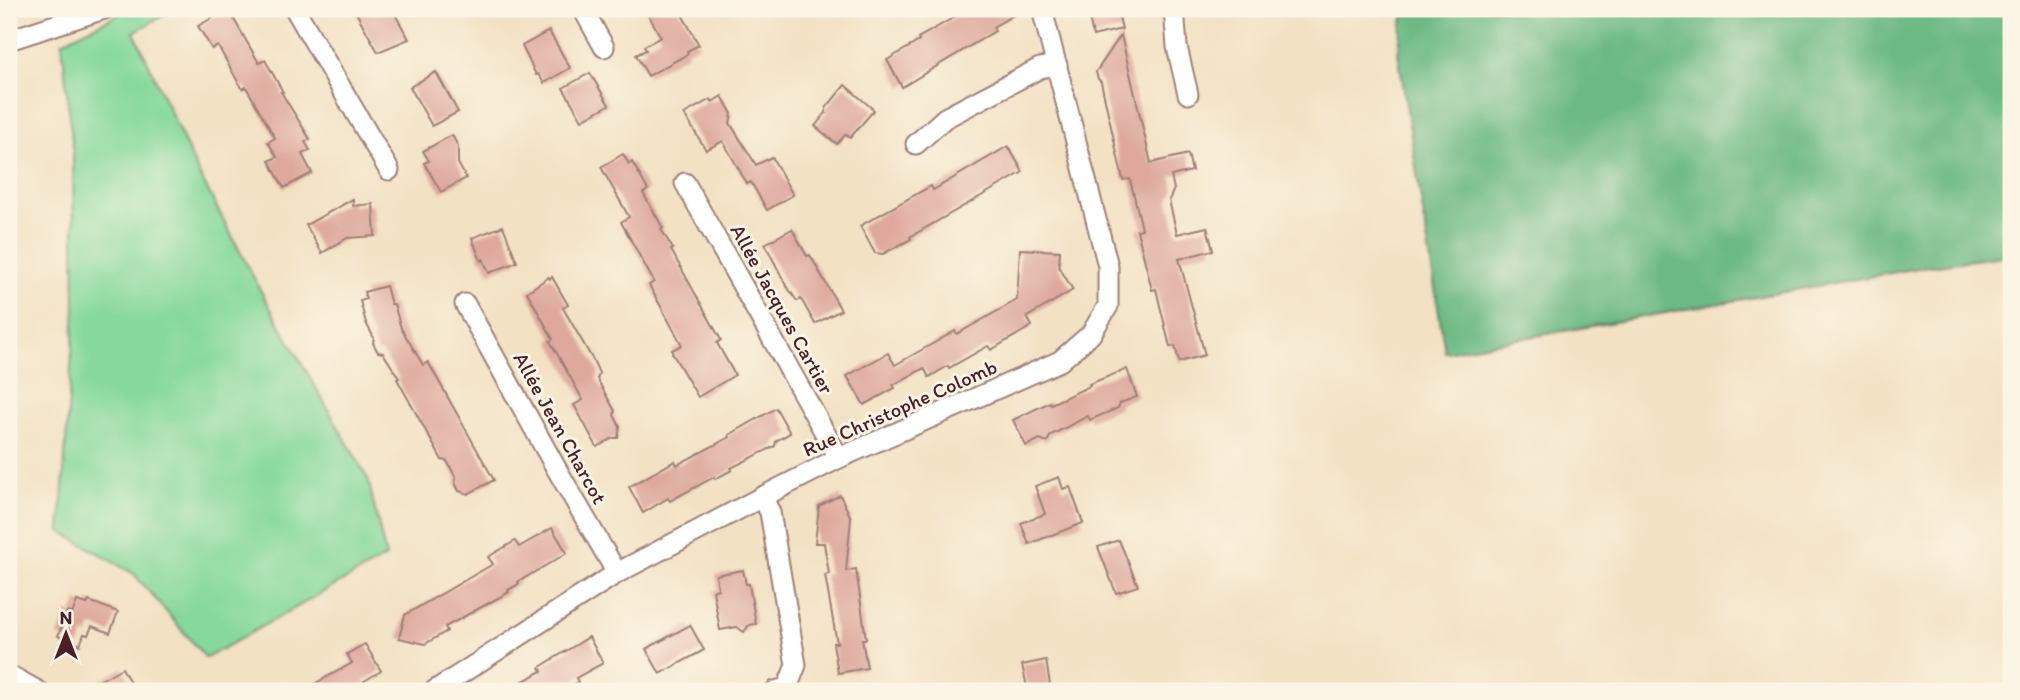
<svg xmlns="http://www.w3.org/2000/svg" width="2020" height="700" viewBox="0 0 2020 700" font-family="Itim,sans-serif">
<style>
.green{fill:#86d99b;stroke:#687c63;stroke-width:2}
.forest{fill:#6cb983;stroke:#5b6c57;stroke-width:2}
.building{fill:#dea99c}
.lines{fill:none;stroke-linecap:round;stroke-linejoin:round}
.minor-casing{stroke:#9e8077;stroke-width:23}
.minor{stroke:#fff;stroke-width:19}
.labels{text-anchor:middle;stroke-width:6;stroke-linejoin:round;paint-order:stroke}
.street-label{font-size:21px;fill:#4a1f2b;stroke:#fcf5e5}
</style>
<rect width="100%" height="100%" fill="#fcf5e5"/>
<filter id="ink" filterUnits="userSpaceOnUse"><feTurbulence type="fractalNoise" baseFrequency=".0143" numOctaves="2"/><feDisplacementMap in="SourceGraphic" scale="14" xChannelSelector="R" yChannelSelector="G"/><feConvolveMatrix kernelMatrix="1 2 1 2 8 2 1 2 1" color-interpolation-filters="sRGB"/></filter>
<filter id="wash" filterUnits="userSpaceOnUse"><feTurbulence type="fractalNoise" baseFrequency=".00686" numOctaves="4" result="noise"/><feDisplacementMap in="SourceGraphic" scale="28" xChannelSelector="R" yChannelSelector="G"/><feGaussianBlur stdDeviation="1.57" result="paint"/><feColorMatrix in="noise" values="0 0 0 0 0 0 0 0 0 0 0 0 0 0 0 0 0 1.4 0 .05"/><feComposite in="paint" operator="in"/></filter>
<g filter="url(#wash)">
<rect width="100%" height="100%" fill="#f2e1c3"/>
<path class="green" d="M129,9H175L134,32L197,170L264,297L368,479L386,557L206,658L134,574L60,531L75,309L73,151L62,42Z"/>
<path class="forest" d="M1404,9H2011V255L1930,266L1445,352L1398,53Z"/>
<g id="blocks">
<g class="building">
<path d="M228,9L259,63L265,60L283,92H281L310,139L305,142L310,150L302,154L312,173L284,188L269,161L277,157L268,142L275,138L246,87L242,89L218,46L212,49L198,26Z"/>
<path d="M354,9H392L409,39L378,52Z"/>
<path d="M645,9H679L699,45L687,51L688,54L648,76L636,55L646,50L644,46L661,37Z"/>
<path d="M969,9H1024L993,27L995,31L902,87L887,60L919,41L918,38Z"/>
<path d="M1087,9H1117L1122,29L1093,36Z"/>
<path d="M549,31L570,68L544,83L538,74L536,75L522,46Z"/>
<path d="M1121,35L1151,163L1188,154L1192,171L1171,176L1174,189L1169,200L1177,234L1207,227L1213,250L1179,259L1205,355L1179,362L1175,346L1170,347L1156,289L1152,290L1137,230L1142,229L1130,179L1123,180L1101,82L1098,79L1096,72Z"/>
<path d="M436,72L458,112L432,126L410,87Z"/>
<path d="M590,73L609,105L582,120L563,88Z"/>
<path d="M845,85L874,110L850,138L846,134L837,144L815,126L826,113V108Z"/>
<path d="M722,96L732,114L730,123L756,165L772,157L793,195L767,210L751,182L747,184L723,141L706,150L684,114L711,99L712,102Z"/>
<path d="M452,135L458,146V163L466,178L441,192L424,163L429,161L423,151Z"/>
<path d="M1008,146L1023,172L910,237L911,239L883,254L875,253L860,226L931,186L933,190Z"/>
<path d="M623,154L629,164L632,162L648,190L643,193L663,228L661,229L673,249L671,250L721,340L717,343L735,375L698,397L672,353V350L682,345L649,285L654,282L621,222L629,217L601,167Z"/>
<path d="M353,199V206L373,204L375,236L347,238L322,253L306,225Z"/>
<path d="M503,226L517,262L489,273L483,259L481,261L472,238Z"/>
<path d="M792,229L807,256L810,255L841,310L815,324L801,299L797,301L786,285L765,244Z"/>
<path d="M1020,249L1060,251L1059,267L1073,290L1027,317L1032,326L991,350L988,346L949,368L948,366L929,377L924,368L893,385L895,388L864,405L847,376L888,353L895,365L955,331L957,334L1017,300Z"/>
<path d="M549,277L550,279L552,277L568,305L563,308L593,360L599,373L597,379L615,411L614,415L620,427L618,438H613L597,447L574,405L583,400L550,341L553,339L527,292Z"/>
<path d="M386,286L391,304H394L401,328L423,365L428,362L494,480L468,494L459,491L455,483L456,478L447,461L442,460L397,379L399,378L383,353L378,352L373,343L374,338L366,323L360,301L366,299L364,292Z"/>
<path d="M1127,369L1137,397L1120,403L1118,408L1090,420L1088,416L1051,435L1047,442L1040,439L1026,446L1013,420L1050,402L1051,404L1090,386L1089,384Z"/>
<path d="M776,408L790,433L776,441L775,446L731,468L732,470L715,479L714,477L670,501L668,498L643,513L629,487L675,461L677,465L730,437L729,435Z"/>
<path d="M1059,477L1063,489L1070,487L1083,523L1029,544L1021,523L1045,514L1035,486Z"/>
<path d="M840,495L851,518L846,571L856,569L866,639H862L867,668L838,673L833,643H837L825,575L829,574L824,543H815L819,506Z"/>
<path d="M552,528L567,553L518,582L519,584L508,590L509,592L445,627L447,631L425,644L399,638L405,615L493,564L488,557L515,541L519,547Z"/>
<path d="M1119,540L1138,586L1116,593L1098,547Z"/>
<path d="M743,570L746,584H749L756,624L749,625L744,632L737,627L720,630L713,591L718,589L716,575Z"/>
<path d="M77,601L87,604L89,601L118,612L110,633L92,626L88,635L84,634L80,645L58,636L67,612L72,614Z"/>
<path d="M690,625L704,650L660,674L646,649Z"/>
<path d="M589,637L603,663L576,678L578,682L562,691H505L542,671L540,667Z"/>
<path d="M365,644L381,671L364,681L370,691H302L352,663L347,654Z"/>
<path d="M1046,660L1051,691H1028L1022,665Z"/>
<path d="M122,668L135,691H82L113,673Z"/>
</g>
</g>
</g>
<g filter="url(#ink)">
<use href="#blocks" fill-opacity="0" stroke="#9e8077" stroke-width="2"/>
<g class="lines">
<g class="minor-casing">
<g id="minor">
<path d="M295,9L389,170"/>
<path d="M583,9L604,47"/>
<path d="M1174,9L1177,47L1188,94"/>
<path d="M9,40L104,9"/>
<path d="M916,144L945,118L1040,68L1057,65"/>
<path d="M685,183L839,458"/>
<path d="M465,304L556,468L617,573"/>
<path d="M762,497L770,512L796,665L787,688L775,691"/>
<path d="M9,675L38,691"/>
<path d="M434,691L617,573L762,497L839,458L1060,361L1091,334L1108,306V266L1042,9"/>
</g>
</g>
<use href="#minor" class="minor"/>
</g>
</g>
<g class="labels">
<g class="street-label">
<text transform="translate(782 309) rotate(61)" y="7">Allée Jacques Cartier</text>
<text transform="translate(900 408) rotate(-24)" y="7">Rue Christophe Colomb</text>
<text transform="translate(560 428) rotate(61)" y="7">Allée Jean Charcot</text>
</g>
</g>
<rect width="2020" height="700" fill="none" stroke="#fcf5e5" stroke-width="35"/>
<g transform="translate(66 634)" stroke="#fcf5e5" stroke-width="5" paint-order="stroke">
<path d="M0-5L12 26L0 18L-12 26Z" fill="#4a1f2b"/>
<text y="-10" font-size="19" font-weight="bold" text-anchor="middle" fill="#4a1f2b">N</text>
</g>
</svg>
